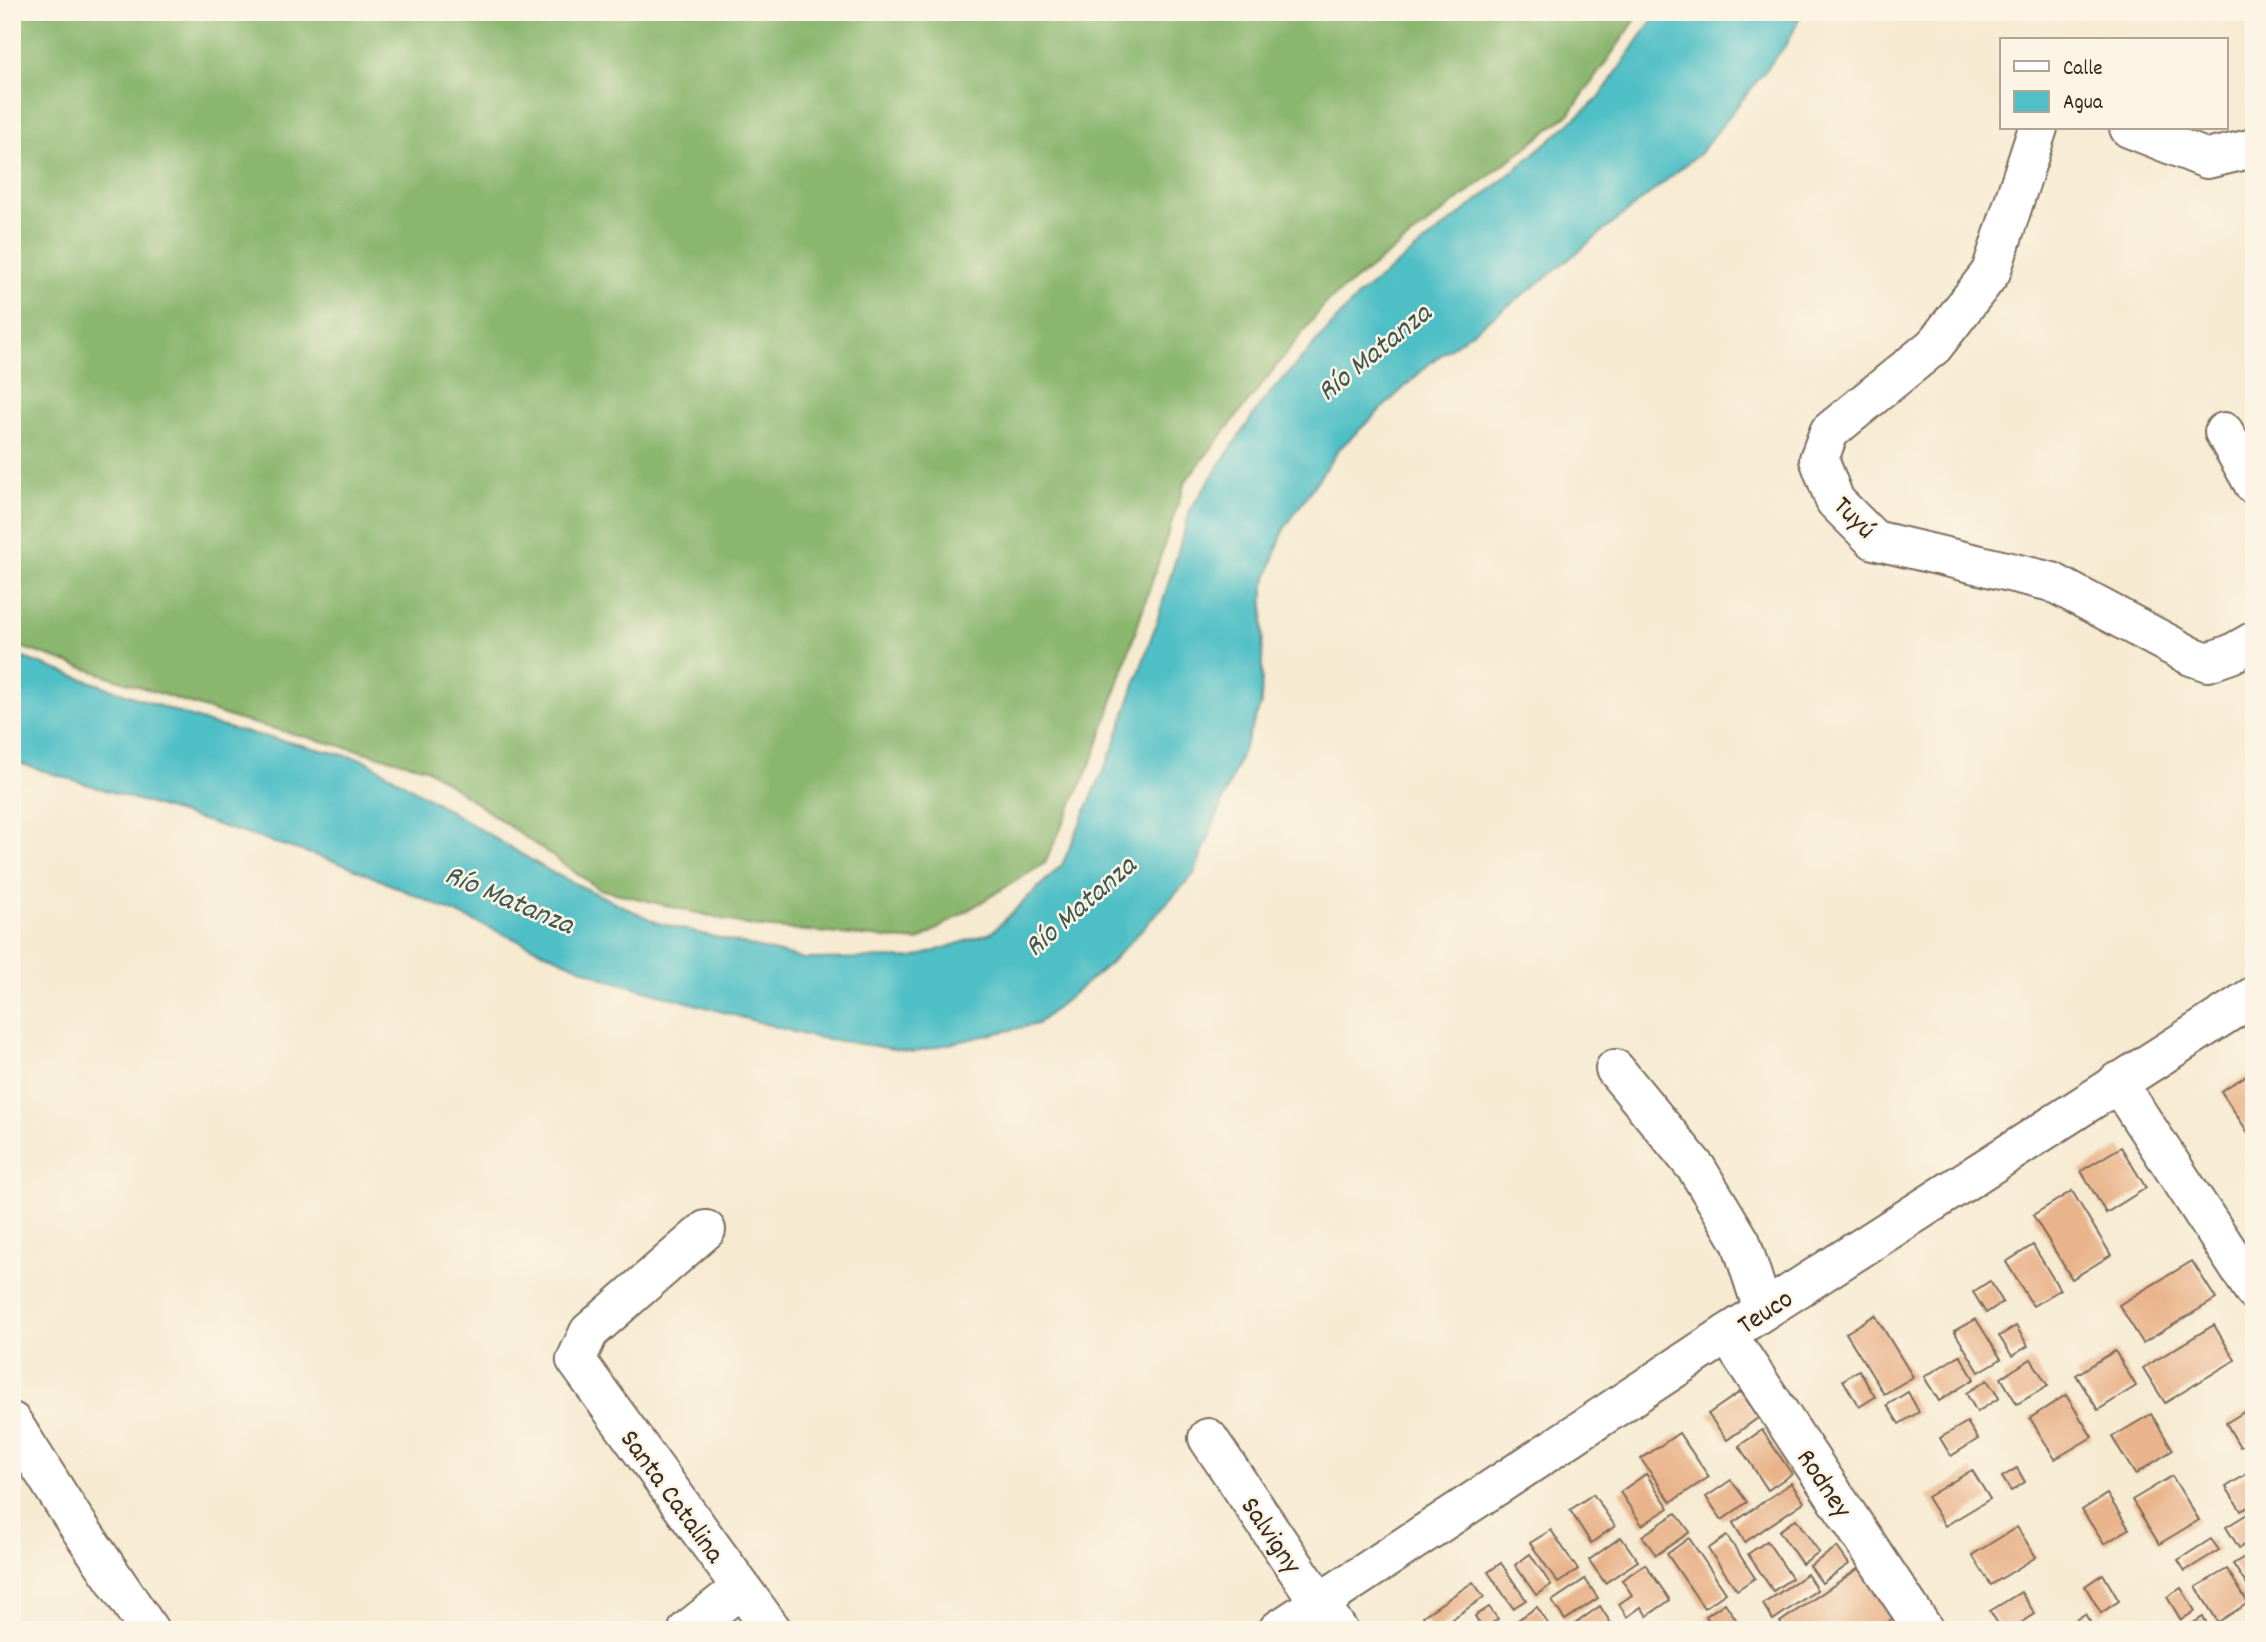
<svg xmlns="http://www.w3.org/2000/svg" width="2266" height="1642" viewBox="0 0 2266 1642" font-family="Dekko,sans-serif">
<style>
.forest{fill:#8ab66e;stroke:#627046;stroke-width:2}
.water{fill:#50bfc6;stroke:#467472;stroke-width:2}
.building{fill:#e9b48b}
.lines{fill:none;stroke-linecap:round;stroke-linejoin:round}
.minor-casing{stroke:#7c6d5d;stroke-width:42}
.minor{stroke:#fff;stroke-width:38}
.labels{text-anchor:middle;stroke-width:5;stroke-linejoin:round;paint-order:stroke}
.street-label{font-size:28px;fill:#3b2a1e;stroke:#fcf5e5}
.water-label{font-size:30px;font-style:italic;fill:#415750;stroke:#fcf5e5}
</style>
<rect width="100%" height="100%" fill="#fcf5e5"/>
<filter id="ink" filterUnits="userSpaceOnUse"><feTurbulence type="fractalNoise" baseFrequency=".0143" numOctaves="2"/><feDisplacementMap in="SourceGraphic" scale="14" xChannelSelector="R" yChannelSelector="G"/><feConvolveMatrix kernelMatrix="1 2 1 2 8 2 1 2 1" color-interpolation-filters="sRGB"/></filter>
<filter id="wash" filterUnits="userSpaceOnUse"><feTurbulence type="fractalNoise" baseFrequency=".00686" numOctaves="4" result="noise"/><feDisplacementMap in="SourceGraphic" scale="28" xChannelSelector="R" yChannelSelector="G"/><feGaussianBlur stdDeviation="1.57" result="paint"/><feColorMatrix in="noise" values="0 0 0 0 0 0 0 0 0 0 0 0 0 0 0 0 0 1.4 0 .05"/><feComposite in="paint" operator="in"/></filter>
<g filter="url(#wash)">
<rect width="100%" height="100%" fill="#f6ead1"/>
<path class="forest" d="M12,12H1641L1570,113L1326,303L1185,482L1095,754L1045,863L918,941L751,926L599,889L426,768L236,719L12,644Z"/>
<path class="water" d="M1658,12H1802L1788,42L1700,153L1539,283L1430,363L1339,449L1284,529L1264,587L1261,704L1194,874L1109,964L1037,1024L913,1052L808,1036L606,979L346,865L12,761V654L211,724L365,760L553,873L658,923L804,959L913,958L991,933L1062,865L1112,751L1157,621L1191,508L1262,402L1360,294L1492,189L1598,99Z"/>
<g id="blocks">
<g class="building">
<path d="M2249,1074L2254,1082V1138L2252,1139L2221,1091Z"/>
<path d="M2121,1147L2146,1188L2106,1213L2081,1171Z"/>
<path d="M2072,1191L2111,1255L2072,1279L2033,1215Z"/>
<path d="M2033,1245L2060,1290L2033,1306L2006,1262Z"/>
<path d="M2192,1261L2216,1299L2143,1343L2119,1305Z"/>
<path d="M1990,1281L2003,1302L1986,1313L1973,1292Z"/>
<path d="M1875,1315L1913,1377L1884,1394L1846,1333Z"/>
<path d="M1976,1319L2001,1359L1979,1372L1954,1331Z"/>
<path d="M2214,1325L2235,1360L2165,1403L2143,1368Z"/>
<path d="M2016,1326L2028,1346L2012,1356L1999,1336Z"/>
<path d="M2115,1351L2136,1386L2098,1410L2076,1375Z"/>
<path d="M1960,1355L1974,1379L1939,1401L1924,1377Z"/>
<path d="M2031,1359L2048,1386L2017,1404L2001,1378Z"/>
<path d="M1859,1370L1875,1397L1859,1407L1843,1380Z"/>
<path d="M1987,1380L1999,1398L1977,1412L1966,1393Z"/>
<path d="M1740,1392L1758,1418L1727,1440L1708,1414Z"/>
<path d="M1908,1392L1919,1412L1899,1424L1887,1405Z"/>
<path d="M2066,1395L2092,1437L2055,1459L2030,1418Z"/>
<path d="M2254,1406V1439L2240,1447L2226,1423Z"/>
<path d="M2151,1414L2173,1450L2135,1474L2112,1437Z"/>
<path d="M1967,1422L1978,1439L1951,1456L1940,1438Z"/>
<path d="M1762,1430L1792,1474L1768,1490L1739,1446Z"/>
<path d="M1679,1433L1709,1477L1671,1502L1641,1459Z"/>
<path d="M2017,1468L2025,1482L2011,1491L2002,1477Z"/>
<path d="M1972,1470L1990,1499L1945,1526L1927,1497Z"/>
<path d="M2248,1473L2254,1482V1504L2241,1511L2226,1487Z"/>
<path d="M1646,1474L1669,1508L1642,1525L1620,1492Z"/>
<path d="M2172,1476L2199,1520L2159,1544L2132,1500Z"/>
<path d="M1731,1480L1747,1502L1722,1520L1706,1497Z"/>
<path d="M1791,1483L1804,1502L1745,1542L1733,1523Z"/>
<path d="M1593,1494L1615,1526L1591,1543L1570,1510Z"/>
<path d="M2107,1494L2129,1529L2104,1544L2082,1510Z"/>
<path d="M2254,1510V1539L2239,1548L2226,1527Z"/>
<path d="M1676,1513L1690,1532L1656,1555L1642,1536Z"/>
<path d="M1796,1519L1819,1552L1802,1564L1779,1531Z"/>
<path d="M2017,1527L2036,1557L1991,1585L1972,1555Z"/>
<path d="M1551,1530L1578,1570L1558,1583L1530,1543Z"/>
<path d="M1727,1536L1755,1578L1737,1590L1708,1549Z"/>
<path d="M1621,1537L1638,1561L1605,1583L1589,1560Z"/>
<path d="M1689,1538L1726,1593L1704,1608L1667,1554Z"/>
<path d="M2211,1539L2219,1550L2185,1571L2178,1560Z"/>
<path d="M1767,1541L1792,1578L1773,1591L1748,1554Z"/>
<path d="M1837,1547L1849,1564L1822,1583L1810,1566Z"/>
<path d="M2254,1551V1596L2233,1564Z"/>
<path d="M1530,1554L1551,1585L1536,1595L1515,1565Z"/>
<path d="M1501,1563L1526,1600L1513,1608L1488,1572Z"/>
<path d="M1645,1564L1670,1600L1647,1616L1641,1607L1627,1617L1619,1604L1632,1595L1622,1580Z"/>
<path d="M1865,1564L1899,1614L1876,1630H1785L1780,1622Z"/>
<path d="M2227,1569L2248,1603L2218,1622L2196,1587Z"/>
<path d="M1807,1574L1817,1590L1773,1620L1763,1604Z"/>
<path d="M2103,1574L2119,1601L2101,1613L2085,1586Z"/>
<path d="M1585,1579L1598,1598L1565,1620L1552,1601Z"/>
<path d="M1473,1582L1484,1597L1436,1630H1432L1423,1616Z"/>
<path d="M2181,1588L2195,1611L2181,1620L2167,1597Z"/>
<path d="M2021,1592L2035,1614L2010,1630H2002L1990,1611Z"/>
<path d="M1725,1603L1743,1630H1715L1706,1616Z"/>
<path d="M1600,1606L1614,1628L1570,1630L1569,1628Z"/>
<path d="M1489,1607L1498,1619L1483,1629L1475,1616Z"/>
<path d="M1537,1607L1551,1628L1549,1630H1503Z"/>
<path d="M2085,1614L2095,1630H2060Z"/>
<path d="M2203,1617L2211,1630H2182Z"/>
</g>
</g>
</g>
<g filter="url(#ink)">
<use href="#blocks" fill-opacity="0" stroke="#7c6d5d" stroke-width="2"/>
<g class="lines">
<g class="minor-casing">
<g id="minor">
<path d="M2038,128L1991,272L1934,346L1829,432L1819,459L1835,501L1874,540L2052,582L2191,656L2208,662L2231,654L2254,641"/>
<path d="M2129,128L2207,159L2254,148"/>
<path d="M2224,432L2254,485"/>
<path d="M1615,1069L1697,1169L1741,1242L1763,1310"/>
<path d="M2117,1082L2254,1291"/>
<path d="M706,1230L589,1332L576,1360L772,1630"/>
<path d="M1727,1334L1924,1630"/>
<path d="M12,1422L71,1515L149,1630"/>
<path d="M1208,1438L1338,1630"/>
<path d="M688,1630L741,1588"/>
<path d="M1278,1630L1727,1334L2254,996"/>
</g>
</g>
<use href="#minor" class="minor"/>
</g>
</g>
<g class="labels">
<g class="street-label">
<text transform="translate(1856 516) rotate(45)" y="10">Tuyú</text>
<text transform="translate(1764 1310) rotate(-33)" y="10">Teuco</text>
<text transform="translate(1826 1482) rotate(56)" y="10">Rodney</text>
<text transform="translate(674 1495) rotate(54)" y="10">Santa Catalina</text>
<text transform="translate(1273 1534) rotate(56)" y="10">Salvigny</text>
</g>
<g class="water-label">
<text transform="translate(1373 351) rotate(-39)" y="10">Río Matanza</text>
<text transform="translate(510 898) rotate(23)" y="10">Río Matanza</text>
<text transform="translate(1079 905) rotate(-41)" y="10">Río Matanza</text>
</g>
</g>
<rect width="2266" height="1642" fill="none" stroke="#fcf5e5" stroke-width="42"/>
<rect x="2000" y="38" width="228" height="91" fill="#fcf5e5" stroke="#afa495" stroke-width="2"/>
<rect x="2014" y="61" width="35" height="10" fill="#ffffff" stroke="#afa495" stroke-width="2"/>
<text x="2063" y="74" font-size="21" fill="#3b2a1e">Calle</text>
<rect x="2014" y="91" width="35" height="21" fill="#50bfc6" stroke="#afa495" stroke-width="2"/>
<text x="2063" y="108" font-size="21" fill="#3b2a1e">Agua</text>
</svg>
